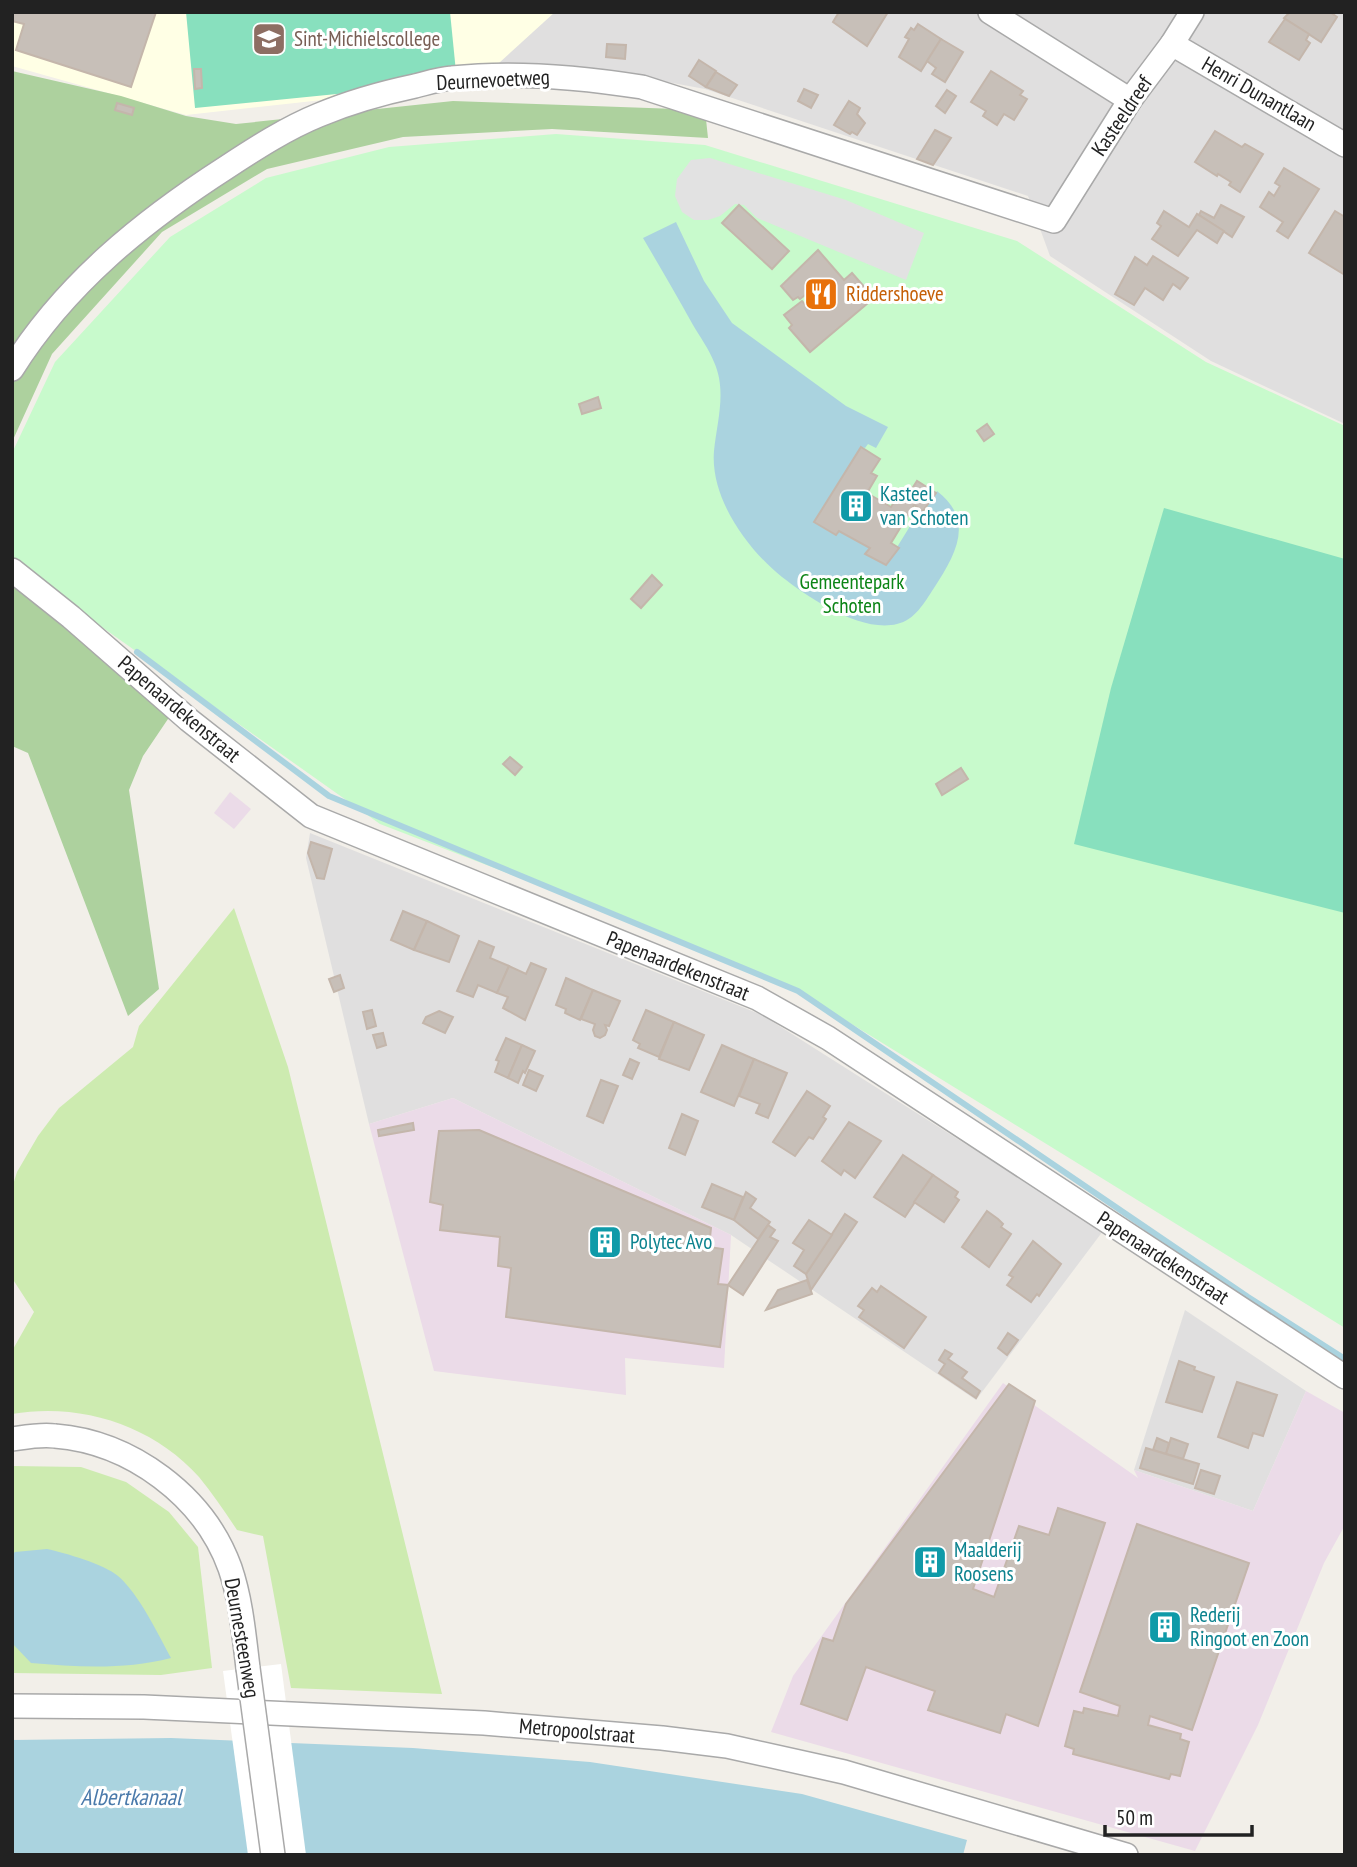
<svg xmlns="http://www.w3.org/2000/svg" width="1357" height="1867" viewBox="0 0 1357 1867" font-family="'PT Sans Narrow',sans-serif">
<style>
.residential{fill:#e0dfdf}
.industrial{fill:#ebdbe8}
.education{fill:#ffffe5}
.grass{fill:#cdebb0}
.forest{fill:#add19e}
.park{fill:#c8facc}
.pitch{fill:#88e0be}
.parking{fill:#e2e2e2}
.water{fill:#aad3df}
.pier{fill:#fff}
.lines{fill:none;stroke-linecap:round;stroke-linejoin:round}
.stream{stroke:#aad3df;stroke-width:6}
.building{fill:#c7bfb8;stroke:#c4b6ab;stroke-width:2}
.minor-casing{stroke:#a9a9a9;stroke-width:26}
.minor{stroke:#fff;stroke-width:23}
.minor-bridge-casing{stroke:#a9a9a9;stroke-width:26;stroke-linecap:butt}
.minor-bridge{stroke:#fff;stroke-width:23}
.labels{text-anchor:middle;stroke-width:6;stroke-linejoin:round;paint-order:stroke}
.education-label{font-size:21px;fill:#785e54;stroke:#fff;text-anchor:start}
.street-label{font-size:21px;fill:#222;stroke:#fff}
.food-label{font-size:21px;fill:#c56008;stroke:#fff;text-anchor:start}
.culture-label{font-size:21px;fill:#0d838f;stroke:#fff;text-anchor:start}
.park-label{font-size:21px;fill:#0c8416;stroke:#fff}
.water-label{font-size:23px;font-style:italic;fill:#4a7aab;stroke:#fff}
</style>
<rect width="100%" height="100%" fill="#f2efe9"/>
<g class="residential">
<path d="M12,12H1345V424L1211,361L1050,256L1028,196L705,89L651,79L174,100Z"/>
<path d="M310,833L762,1015L1103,1231L976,1400L731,1235L453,1098L369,1124L306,858Z"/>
<path d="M1185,1310L1306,1391L1253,1511L1134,1470Z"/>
</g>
<g class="industrial">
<path d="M230,792L251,809L234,829L214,813Z"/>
<path d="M453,1098L731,1235L724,1368L625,1358L626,1395L434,1371L369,1124Z"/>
<path d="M1003,1383L1138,1478L1134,1470L1253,1511L1306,1391L1345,1413V1525L1324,1563L1258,1725L1195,1851L771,1732L793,1676Z"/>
</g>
<path class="education" d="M12,12H555L477,83L186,115L12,66Z"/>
<g class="grass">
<path d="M234,908L288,1067L442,1694L291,1688L263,1536L237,1530C225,1512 213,1494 199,1477C153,1425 80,1402 12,1414V1351L34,1312L12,1278V1188L17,1172L38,1136L59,1108L133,1047L139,1026Z"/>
<path d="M12,1466L81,1467L126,1482L169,1512L198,1547L212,1668L161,1675L12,1673Z"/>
</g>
<g class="forest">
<path d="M12,71L121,96L186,116L236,124L453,101L705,110L708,138L552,129L403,137L267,169L162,232L52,354L12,442Z"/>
<path d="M12,578L170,716L143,756L129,790L159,989L128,1016L28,753L12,746Z"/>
</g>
<path class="park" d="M556,134L705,145L1017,241L1206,362L1345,426V1328L798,991L632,921L380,824L99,625L12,558V453L55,362L170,237L266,178L389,147Z"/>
<g class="pitch">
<path d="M186,12H450L457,82L195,108Z"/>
<path d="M1164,508L1345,559V913L1074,844L1111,688Z"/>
</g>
<path class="parking" d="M710,158L846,200L924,233L906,280L757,218L744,205L735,204L720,216L708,220H694L682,212L675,196L677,179L691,160Z"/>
<g class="water">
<path d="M676,222L704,281L732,323L846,406L888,427L876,448L868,444L865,448L861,447L815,522L835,535L839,531L870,548L865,554L886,565L920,510L924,512L937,491C976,521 955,555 934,588C924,603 915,620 897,624C861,633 809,598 782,577C747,549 710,498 714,451C717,421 727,391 714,362C709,349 700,337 693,325C677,296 660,267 643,238Z"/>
<path d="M47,1549C65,1553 104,1564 118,1576C139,1594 158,1634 171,1658C124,1670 78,1667 31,1663L12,1643V1555L15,1552Z"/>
<path d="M171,1738L413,1748L590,1762L802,1794L967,1840L963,1855H12V1740Z"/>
</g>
<path class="pier" d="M281,1664L306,1855H248L223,1671Z"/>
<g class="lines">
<path class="stream" d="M137,652L329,796L798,991L1248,1297L1345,1359"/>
</g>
<g class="building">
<path d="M12,12H156L131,87L16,50L24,24L12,21Z"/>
<path d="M839,12H888L867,46L833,22Z"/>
<path d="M1290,12H1330L1337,17L1321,42L1284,18Z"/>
<path d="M1285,19L1309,34L1306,40L1310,43L1299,60L1269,42Z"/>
<path d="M918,24L941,39L921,71L899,57L909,39L905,37L911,28L914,30Z"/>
<path d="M941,39L963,52L945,82L932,74L936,68L927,61Z"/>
<path d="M607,44L626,45L625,59L606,57Z"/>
<path d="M699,60L716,71L706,87L689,76Z"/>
<path d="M194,69H201L202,88L195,89Z"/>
<path d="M991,71L1023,91L1020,95L1027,99L1014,120L1004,114L997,125L983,116L986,111L971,102Z"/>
<path d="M716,72L737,85L729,96L706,87Z"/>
<path d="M804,89L818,95L811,108L798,101Z"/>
<path d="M947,90L956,96L945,113L936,106Z"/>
<path d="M849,101L860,108L857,114L865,123L857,135L852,132L850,134L834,125Z"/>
<path d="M117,103L134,108L132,115L115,110Z"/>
<path d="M935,130L951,138L933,165L917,159Z"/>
<path d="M1215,131L1242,147L1245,144L1263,154L1240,192L1229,185L1231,182L1218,174L1217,176L1195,162Z"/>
<path d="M1284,168L1319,189L1288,238L1277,231L1283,222L1260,207L1269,192L1274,196L1280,186L1275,183Z"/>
<path d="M739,205L789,251L772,269L722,223Z"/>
<path d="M1221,205L1244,217L1232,237L1199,215L1201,211L1214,218Z"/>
<path d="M1164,211L1189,227L1197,214L1224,231L1217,243L1197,230L1178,256L1152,239L1161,226L1157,223Z"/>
<path d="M1335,211L1345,217V275L1309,253Z"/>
<path d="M818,250L844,280L852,273L874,298L810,352L789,328L792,325L784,315L802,301L810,310L815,306L805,295L800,299L798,297L793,300L781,286Z"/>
<path d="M1153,256L1188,278L1180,289L1173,284L1163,300L1145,288L1134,305L1115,294L1135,257L1147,265Z"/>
<path d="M598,397L601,408L582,414L579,404Z"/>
<path d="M987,424L994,434L984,441L977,431Z"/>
<path d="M861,447L880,459L871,473L877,476L867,493L891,507L901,491L908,495L917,481L936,493L923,511L914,505L891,543L899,548L886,565L865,554L870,548L839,531L836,535L814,522Z"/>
<path d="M652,575L662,585L641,608L631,599Z"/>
<path d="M510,757L522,767L515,775L503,764Z"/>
<path d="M961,768L968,779L942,795L936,784Z"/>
<path d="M311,842L332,849L324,879L317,878L308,853Z"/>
<path d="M403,911L427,921L414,950L391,940Z"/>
<path d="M427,921L459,936L449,962L414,950Z"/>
<path d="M479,941L494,947L490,958L509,966L497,993L478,985L473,997L457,991Z"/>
<path d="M531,963L546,969L525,1020L503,1008L508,997L497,993L509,966L526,974Z"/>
<path d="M340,975L344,988L334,992L329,979Z"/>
<path d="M566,978L593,990L580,1020L565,1013L566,1009L556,1005Z"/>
<path d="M593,990L620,1001L609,1026L605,1025L607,1030L605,1035L600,1038L595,1036L593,1030L595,1024L581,1019Z"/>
<path d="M372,1010L376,1026L367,1029L363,1012Z"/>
<path d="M646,1010L674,1022L659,1057L638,1048L640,1044L633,1040Z"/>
<path d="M439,1011L453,1017L445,1033L423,1023L426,1017Z"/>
<path d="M674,1022L704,1035L689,1070L659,1059Z"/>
<path d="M383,1033L386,1045L377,1048L373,1035Z"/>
<path d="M506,1038L522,1045L508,1078L495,1072L499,1061L496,1060Z"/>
<path d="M522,1045L535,1051L525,1073L523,1071L518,1083L508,1078Z"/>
<path d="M722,1045L754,1059L734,1106L701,1092Z"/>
<path d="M630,1059L639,1063L632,1079L623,1075Z"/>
<path d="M754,1059L787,1073L768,1118L756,1113L760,1104L739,1096Z"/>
<path d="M529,1070L543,1076L536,1091L523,1085Z"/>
<path d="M601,1080L618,1086L603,1123L587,1116Z"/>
<path d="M807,1091L830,1106L823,1117L826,1119L813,1139L809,1137L795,1156L773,1142Z"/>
<path d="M682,1114L698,1121L685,1155L669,1148Z"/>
<path d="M849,1122L881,1141L855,1178L844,1170L841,1175L822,1161Z"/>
<path d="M413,1123L414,1130L379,1136L378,1130Z"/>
<path d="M479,1130L711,1228L709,1247L723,1249L718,1284L728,1285L720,1347L506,1317L511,1268L498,1266L500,1237L440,1230L443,1205L430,1202L439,1131Z"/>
<path d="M903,1155L933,1175L905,1217L874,1197Z"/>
<path d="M933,1175L958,1192L955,1197L959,1200L944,1222L914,1202Z"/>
<path d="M712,1184L743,1197L734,1220L702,1207Z"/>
<path d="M746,1192L756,1199L750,1208L770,1222L758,1239L734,1220Z"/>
<path d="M987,1211L998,1219L1003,1224L1001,1227L1011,1234L989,1267L962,1247Z"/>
<path d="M845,1214L857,1222L811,1290L806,1274Z"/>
<path d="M809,1220L832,1235L806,1274L794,1266L804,1250L793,1243Z"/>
<path d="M768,1225L775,1230L770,1237L778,1241L743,1295L728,1285Z"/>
<path d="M1033,1241L1061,1264L1039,1296L1037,1294L1031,1302L1007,1285L1013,1277L1009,1275Z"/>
<path d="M807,1280L812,1294L766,1310L778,1290Z"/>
<path d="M881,1286L926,1317L904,1348L859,1317L864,1310L858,1306L872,1288L877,1292Z"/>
<path d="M1008,1333L1018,1340L1007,1355L998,1348Z"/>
<path d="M945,1350L952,1354L948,1359L967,1372L962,1378L980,1391L976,1398L939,1373L945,1364L939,1360Z"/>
<path d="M1179,1361L1195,1367L1194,1370L1214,1377L1202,1412L1166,1402Z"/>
<path d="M1237,1382L1277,1395L1263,1436L1253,1433L1248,1448L1218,1437Z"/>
<path d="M1009,1384L1035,1401L973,1589L994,1597L1019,1526L1049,1535L1058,1508L1105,1523L1038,1726L1006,1714L1000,1733L928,1710L935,1691L866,1667L847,1720L801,1704L823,1638L833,1641L846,1604Z"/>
<path d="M1157,1438L1169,1443L1166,1454L1153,1450Z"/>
<path d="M1171,1438L1188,1444L1183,1459L1166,1454Z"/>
<path d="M1146,1448L1199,1464L1193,1484L1140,1468Z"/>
<path d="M1201,1470L1220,1476L1214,1494L1195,1488Z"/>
<path d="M1137,1524L1249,1563L1192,1730L1150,1716L1148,1725L1181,1734L1180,1739L1189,1742L1180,1776L1171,1774L1169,1779L1073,1754L1074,1749L1065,1746L1074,1711L1083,1713L1084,1708L1118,1716L1120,1706L1080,1692Z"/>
</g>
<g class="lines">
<g class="minor-casing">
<g id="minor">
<path d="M990,12L1130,100"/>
<path d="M1172,44L1345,145"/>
<path d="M12,369C65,284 143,221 227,167C256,148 287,128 319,115C350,102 382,93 415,86C427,83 439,79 452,78C515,71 579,77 642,87L1054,221L1130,100L1172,44L1192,12"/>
<path d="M12,570L71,617L189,720L311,816L757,998L828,1038L1345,1377"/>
<path d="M12,1439C26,1437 41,1434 55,1436C131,1442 204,1496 230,1568C241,1600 244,1635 248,1668"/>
<path d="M12,1706L144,1707L484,1723L662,1738L727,1746L844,1772L1126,1855"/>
</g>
</g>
<use href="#minor" class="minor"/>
<g class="minor-bridge-casing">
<path id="minor-bridge" d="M248,1668L273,1855"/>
</g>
<use href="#minor-bridge" class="minor-bridge"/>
</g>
<defs>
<g id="school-square" transform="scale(1.75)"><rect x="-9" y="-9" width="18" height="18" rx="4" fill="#8d6e63" stroke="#fff"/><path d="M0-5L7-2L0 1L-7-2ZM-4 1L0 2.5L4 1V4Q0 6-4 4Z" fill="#fff"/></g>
<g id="restaurant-square" transform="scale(1.75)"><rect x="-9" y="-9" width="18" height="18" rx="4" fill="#e8710a" stroke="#fff"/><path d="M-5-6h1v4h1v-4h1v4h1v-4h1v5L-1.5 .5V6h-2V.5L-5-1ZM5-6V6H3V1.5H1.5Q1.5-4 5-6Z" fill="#fff"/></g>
<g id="building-square" transform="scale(1.75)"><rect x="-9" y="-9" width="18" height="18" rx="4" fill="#0f9aa8" stroke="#fff"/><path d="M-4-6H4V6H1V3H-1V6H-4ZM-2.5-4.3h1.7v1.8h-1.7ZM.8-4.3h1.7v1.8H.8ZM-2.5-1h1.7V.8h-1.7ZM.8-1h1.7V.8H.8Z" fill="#fff"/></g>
</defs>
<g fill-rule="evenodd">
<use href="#school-square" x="269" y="39"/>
<use href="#restaurant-square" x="821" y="294"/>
<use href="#building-square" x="856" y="506"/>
<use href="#building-square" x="605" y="1242"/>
<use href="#building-square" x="930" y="1562"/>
<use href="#building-square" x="1165" y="1627"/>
</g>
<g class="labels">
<g class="education-label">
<text x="294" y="46">Sint-Michielscollege</text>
</g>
<g class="street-label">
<text transform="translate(493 80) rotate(-3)" y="7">Deurnevoetweg</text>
<text transform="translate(1259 94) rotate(30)" y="7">Henri Dunantlaan</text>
<text transform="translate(1122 116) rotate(-56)" y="7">Kasteeldreef</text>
<text transform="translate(179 709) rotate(40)" y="7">Papenaardekenstraat</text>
<text transform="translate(678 966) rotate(22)" y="7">Papenaardekenstraat</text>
<text transform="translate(1163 1258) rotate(33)" y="7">Papenaardekenstraat</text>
<text transform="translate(242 1638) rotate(80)" y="7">Deurnesteenweg</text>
<text transform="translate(577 1731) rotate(5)" y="7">Metropoolstraat</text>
</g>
<g class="food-label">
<text x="846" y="301">Riddershoeve</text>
</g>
<g class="culture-label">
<text x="880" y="501">Kasteel<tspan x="880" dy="24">van Schoten</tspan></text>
<text x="630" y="1249">Polytec Avo</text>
<text x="954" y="1557">Maalderij<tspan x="954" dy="24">Roosens</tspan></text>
<text x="1190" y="1622">Rederij<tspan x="1190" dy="24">Ringoot en Zoon</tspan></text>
</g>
<g class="park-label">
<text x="852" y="589">Gemeentepark<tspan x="852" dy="24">Schoten</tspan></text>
</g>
<g class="water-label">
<text x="131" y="1805">Albertkanaal</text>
</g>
</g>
<rect width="1357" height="1867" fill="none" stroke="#222222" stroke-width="28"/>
<path d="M1105 1825v10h147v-10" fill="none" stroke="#222222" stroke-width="3.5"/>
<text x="1116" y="1825" font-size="21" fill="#222222" stroke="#ffffff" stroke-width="5" paint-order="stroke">50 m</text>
</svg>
